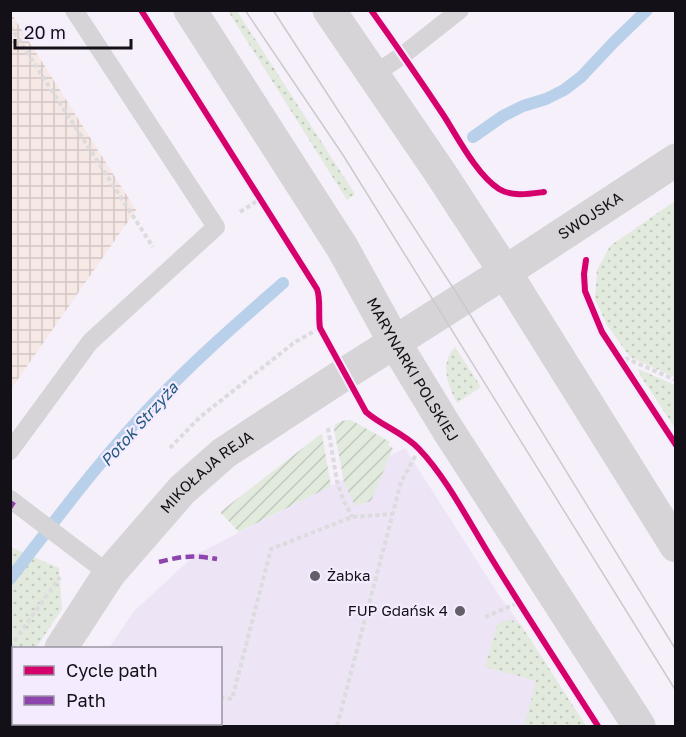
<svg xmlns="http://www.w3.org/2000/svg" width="686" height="737" viewBox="0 0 686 737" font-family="'Golos Text',sans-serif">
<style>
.built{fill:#ede5f6}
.industrial{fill:url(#industrial-grid)}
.grass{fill:url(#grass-dots)}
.garden{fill:url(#garden-furrows)}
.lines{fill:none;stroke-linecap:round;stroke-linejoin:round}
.stream{stroke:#b9d0ea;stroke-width:12}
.path{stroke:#dcdbdd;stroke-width:4;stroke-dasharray:4.5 3;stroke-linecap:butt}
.lane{stroke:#d6d4d6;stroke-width:18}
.street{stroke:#d6d4d6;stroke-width:33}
.secondary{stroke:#d6d4d6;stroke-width:33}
.tram{stroke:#cacacc;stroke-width:1.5}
.quiet{stroke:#8e44ad;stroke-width:4.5;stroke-dasharray:9 4.5;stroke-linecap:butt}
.cycleway-casing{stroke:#f4ecfe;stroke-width:10}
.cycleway{stroke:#d6006c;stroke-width:6}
.poi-dot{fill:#635e67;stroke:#f4ecfe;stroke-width:2}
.labels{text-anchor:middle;stroke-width:4.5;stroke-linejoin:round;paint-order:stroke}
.street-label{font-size:15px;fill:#141018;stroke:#f4ecfe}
.poi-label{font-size:15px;fill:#141018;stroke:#f4ecfe;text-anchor:start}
.water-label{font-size:16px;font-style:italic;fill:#225983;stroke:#f4ecfe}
</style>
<defs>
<pattern id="industrial-grid" width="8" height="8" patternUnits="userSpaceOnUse" patternTransform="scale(1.5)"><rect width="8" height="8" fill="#f6e8e5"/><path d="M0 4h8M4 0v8" fill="none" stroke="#d2c6c4"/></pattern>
<pattern id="grass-dots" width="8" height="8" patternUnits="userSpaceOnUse" patternTransform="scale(1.5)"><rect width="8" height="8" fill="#e2eade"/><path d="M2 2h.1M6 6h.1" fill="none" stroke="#c1c8be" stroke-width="1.8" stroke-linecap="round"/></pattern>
<pattern id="garden-furrows" width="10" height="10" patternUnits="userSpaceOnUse" patternTransform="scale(1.5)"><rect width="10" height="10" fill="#e2eade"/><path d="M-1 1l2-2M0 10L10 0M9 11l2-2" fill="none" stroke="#c1c8be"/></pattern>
</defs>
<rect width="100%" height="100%" fill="#f5f0fa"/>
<path class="built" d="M405,448L500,597L521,625L586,726H58L60,724H220V648H109L134,611L195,555Z"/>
<path class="industrial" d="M11,13L136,210L11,389Z"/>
<g class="grass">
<path d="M228,11H237L355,194L347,200Z"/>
<path d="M675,201V377L630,357L607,325L595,299L597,270L610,246Z"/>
<path d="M455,347L481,387L457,403C448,385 439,365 455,347Z"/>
<path d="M638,369L675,385V428L640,375Z"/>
<path d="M11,547L59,568L62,609L36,648H14L13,683L11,687Z"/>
<path d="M512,620L521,625L586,726H524L536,681L485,667L497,625L503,621Z"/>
</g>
<g class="garden">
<path d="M351,420L390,442L388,445L393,448L371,501L355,506L344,483L334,429L335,425L341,421Z"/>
<path d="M321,434L322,435L331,486L239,532L220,512Z"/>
</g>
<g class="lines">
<g class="stream">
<path d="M473,137L503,116L523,106L546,99L564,90L581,77L614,42L647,10"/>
<path d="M10,579C58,517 104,454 159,398C198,357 241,320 283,283"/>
</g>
<g class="path">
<path d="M10,26L153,247"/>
<path d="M240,212L260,199"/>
<path d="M618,355L676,380"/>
<path d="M328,428L337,481L343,499L352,517"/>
<path d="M170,448L200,417L295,342L320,328"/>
<path d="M485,617L518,603"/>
<path d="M10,647L60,577"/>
<path d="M220,697L232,699L271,549L352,517L392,514"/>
<path d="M108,726L109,724"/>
<path d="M200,726L201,724"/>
<path d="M337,726L401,482L419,449"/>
</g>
<g class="lane">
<path d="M373,75L403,55L460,10"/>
<path d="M10,451L90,342L216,227L74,10"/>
<path d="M10,499L109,574"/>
</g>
<g class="street">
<path id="s1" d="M61,648L109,574L182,490L224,453L346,373L505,272L676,160"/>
<path d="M10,725L14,721"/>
</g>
<g class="secondary">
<path id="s2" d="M190,10L342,247L395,343L448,430L639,726"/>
<path d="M329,10L439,171L505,272L676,546"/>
</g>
<g class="tram">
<path d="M245,10L343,155L676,691"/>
<path d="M273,10L461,300L676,650"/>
</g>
<g class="quiet">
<path d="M10,508L14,502"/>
<path d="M159,562C182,556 193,555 217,559"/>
</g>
<g class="cycleway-casing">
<g id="cycleway">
<path d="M141,10L317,289C321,299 318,316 320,328L366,412C382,426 404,433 419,449C446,477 469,522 490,556C525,613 562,670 598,726"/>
<path d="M371,10C396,45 420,80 444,116C458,138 477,175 499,189C512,197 529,194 544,192"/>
<path d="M586,260L584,274L585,291L602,332L676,445"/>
</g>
</g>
<use href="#cycleway" class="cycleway"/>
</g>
<g class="poi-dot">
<circle cx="315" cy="576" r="6"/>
<circle cx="460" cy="611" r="6"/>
</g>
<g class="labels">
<g class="street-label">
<text dy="5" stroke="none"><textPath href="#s1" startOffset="692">SWOJSKA</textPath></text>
<text dy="5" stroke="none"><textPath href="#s2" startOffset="423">MARYNARKI POLSKIEJ</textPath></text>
<text dy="5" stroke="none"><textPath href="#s1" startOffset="230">MIKOŁAJA REJA</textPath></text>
</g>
<g class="poi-label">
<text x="327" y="581">Żabka</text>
<text x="448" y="616" text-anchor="end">FUP Gdańsk 4</text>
</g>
<g class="water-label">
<text transform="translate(139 424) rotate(-48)" y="6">Potok Strzyża</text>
</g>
</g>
<rect width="686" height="737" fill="none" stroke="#141018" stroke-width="24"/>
<rect x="12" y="647" width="210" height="78" fill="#f4ecfe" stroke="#9a94a2" stroke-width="1.5"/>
<rect x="24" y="666" width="30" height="9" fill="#d6006c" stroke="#9a94a2" stroke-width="1.5"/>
<text x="66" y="677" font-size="18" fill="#141018">Cycle path</text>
<rect x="24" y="696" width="30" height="9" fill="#8e44ad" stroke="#9a94a2" stroke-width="1.5"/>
<text x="66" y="707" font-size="18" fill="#141018">Path</text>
<path d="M15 39v9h116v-9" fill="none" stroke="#141018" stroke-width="3"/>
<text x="24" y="39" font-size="18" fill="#141018" stroke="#f4ecfe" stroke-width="4.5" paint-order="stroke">20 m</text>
</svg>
